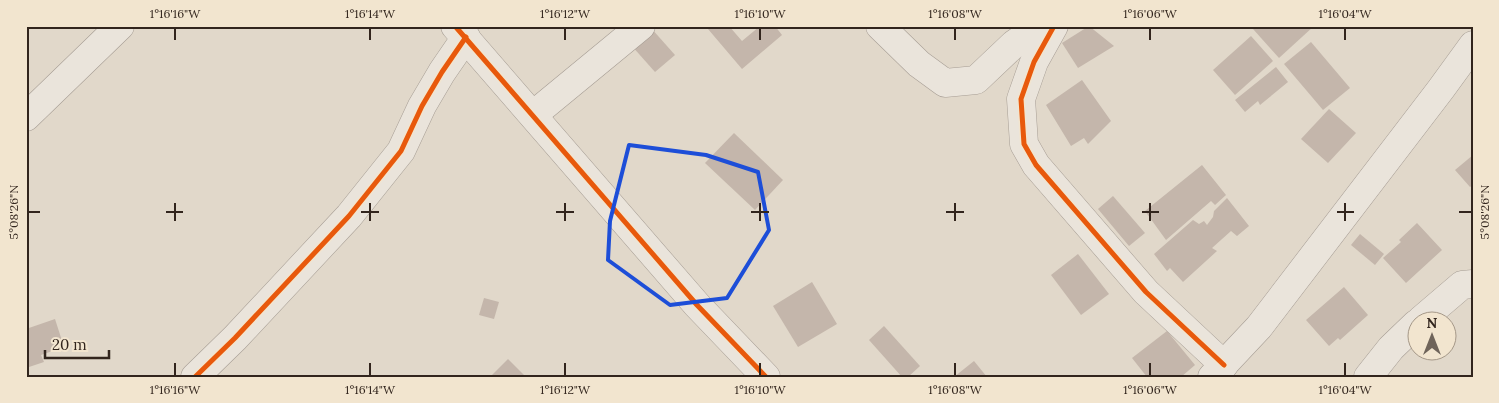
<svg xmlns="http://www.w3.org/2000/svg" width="1499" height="403" viewBox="0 0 1499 403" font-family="Lora,serif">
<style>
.building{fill:#c4b6ab}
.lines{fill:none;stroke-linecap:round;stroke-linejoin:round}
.minor-casing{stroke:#a69d94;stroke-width:29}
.minor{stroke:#eae4db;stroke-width:28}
.cycleway-casing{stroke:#f2e5cf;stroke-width:8}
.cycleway{stroke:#e8590c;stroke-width:5}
.marked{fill:none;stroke:#1d4ed8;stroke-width:4;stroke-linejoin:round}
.ticks{fill:none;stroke:#32251d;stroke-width:2}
.neatline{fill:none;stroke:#32251d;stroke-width:2}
.ticks-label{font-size:12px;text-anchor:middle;fill:#32251d}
</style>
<rect width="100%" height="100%" fill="#e1d8ca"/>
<g class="building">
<path d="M711,26H729L742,41L760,26H775L782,35L742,69L708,29Z"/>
<path d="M1089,26L1114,46L1078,68L1062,43Z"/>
<path d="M1255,26H1314L1279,58L1253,29Z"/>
<path d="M651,28L675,55L655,72L631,45Z"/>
<path d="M1251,36L1273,61L1235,95L1213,70Z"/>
<path d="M1311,42L1350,88L1323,110L1284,64Z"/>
<path d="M1276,67L1288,82L1260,105L1258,101L1245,112L1235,100Z"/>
<path d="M1082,80L1111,121L1088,144L1084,138L1071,146L1046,105Z"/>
<path d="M1329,109L1356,133L1328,163L1301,139Z"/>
<path d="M734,133L783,180L755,210L705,163Z"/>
<path d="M1473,155V185L1470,187L1455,170Z"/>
<path d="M1202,165L1226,195L1215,205L1211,201L1166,240L1145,211Z"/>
<path d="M1113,196L1145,233L1129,246L1098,209Z"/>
<path d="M1227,198L1249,226L1237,236L1231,231L1212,248L1217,251L1183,282L1170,268L1167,271L1154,254L1193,220L1199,224L1204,221L1207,225L1213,217L1214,211Z"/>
<path d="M1417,223L1442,250L1406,283L1383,258L1401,242L1399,240Z"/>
<path d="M1360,234L1384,254L1375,265L1351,245Z"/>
<path d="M1078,254L1109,294L1081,315L1051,275Z"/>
<path d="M812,282L837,324L798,347L773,306Z"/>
<path d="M1344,287L1368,315L1340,340L1338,338L1329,346L1306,320Z"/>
<path d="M484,298L499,302L494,319L479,315Z"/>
<path d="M55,319L64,347L41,355L44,362L26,368V329Z"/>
<path d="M884,326L920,366L908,377H902L869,340Z"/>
<path d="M1167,331L1195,365L1181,377H1147L1132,358Z"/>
<path d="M508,359L526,377H490Z"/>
<path d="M974,361L987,377H954Z"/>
</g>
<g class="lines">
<g class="minor-casing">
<g id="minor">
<path d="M455,26L697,305L766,377"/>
<path d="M880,26L919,64L945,83L976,80L1014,44L1040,26"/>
<path d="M1054,26L1034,62L1021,99L1024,144L1036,165L1146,292L1224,365"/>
<path d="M533,115L641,26"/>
<path d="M26,117L120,26"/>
<path d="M1421,320L1462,285L1473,284"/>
<path d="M195,377L235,338L349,216L401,151L422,106L442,72L466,37"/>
<path d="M1212,377L1259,327L1441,89L1473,45"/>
<path d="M1368,377L1391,348L1416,324"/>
</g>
</g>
<use href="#minor" class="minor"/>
<g class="cycleway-casing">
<g id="cycleway">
<path d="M455,26L697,305L766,377"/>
<path d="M1054,26L1034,62L1021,99L1024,144L1036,165L1146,292L1224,365"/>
<path d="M195,377L235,338L349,216L401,151L422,106L442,72L466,37"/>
</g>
</g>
<use href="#cycleway" class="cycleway"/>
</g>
<path class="marked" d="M629,145L706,155L758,172L769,230L727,298L670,305L608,260L610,221Z"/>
<path class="ticks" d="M175,28V40M370,28V40M565,28V40M760,28V40M955,28V40M1150,28V40M1345,28V40M175,203V221M370,203V221M565,203V221M760,203V221M955,203V221M1150,203V221M1345,203V221M28,212H40M166,212H183M361,212H379M556,212H574M751,212H769M946,212H964M1142,212H1159M1337,212H1354M1459,212H1472M175,363V376M370,363V376M565,363V376M760,363V376M955,363V376M1150,363V376M1345,363V376"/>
<rect width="1499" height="403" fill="none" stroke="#f2e5cf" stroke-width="55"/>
<g transform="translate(1432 336)"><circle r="24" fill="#f2e5cf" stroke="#a59888"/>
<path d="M0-4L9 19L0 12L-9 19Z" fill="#6f645a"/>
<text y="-8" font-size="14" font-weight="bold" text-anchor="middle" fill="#32251d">N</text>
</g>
<path d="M45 350v8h64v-8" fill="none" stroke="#32251d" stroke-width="2.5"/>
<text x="52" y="350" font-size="15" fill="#32251d" stroke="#f2e5cf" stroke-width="4" paint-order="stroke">20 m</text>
<rect x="28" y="28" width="1444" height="348" class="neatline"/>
<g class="ticks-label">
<text x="175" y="18">1°16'16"W</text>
<text x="370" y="18">1°16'14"W</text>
<text x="565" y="18">1°16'12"W</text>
<text x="760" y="18">1°16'10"W</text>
<text x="955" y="18">1°16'08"W</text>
<text x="1150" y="18">1°16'06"W</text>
<text x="1345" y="18">1°16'04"W</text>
<text transform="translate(14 212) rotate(-90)" y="4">5°08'26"N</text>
<text transform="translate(1485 212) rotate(-90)" y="4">5°08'26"N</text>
<text x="175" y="394">1°16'16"W</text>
<text x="370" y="394">1°16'14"W</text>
<text x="565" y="394">1°16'12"W</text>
<text x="760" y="394">1°16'10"W</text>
<text x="955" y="394">1°16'08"W</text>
<text x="1150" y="394">1°16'06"W</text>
<text x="1345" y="394">1°16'04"W</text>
</g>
</svg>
